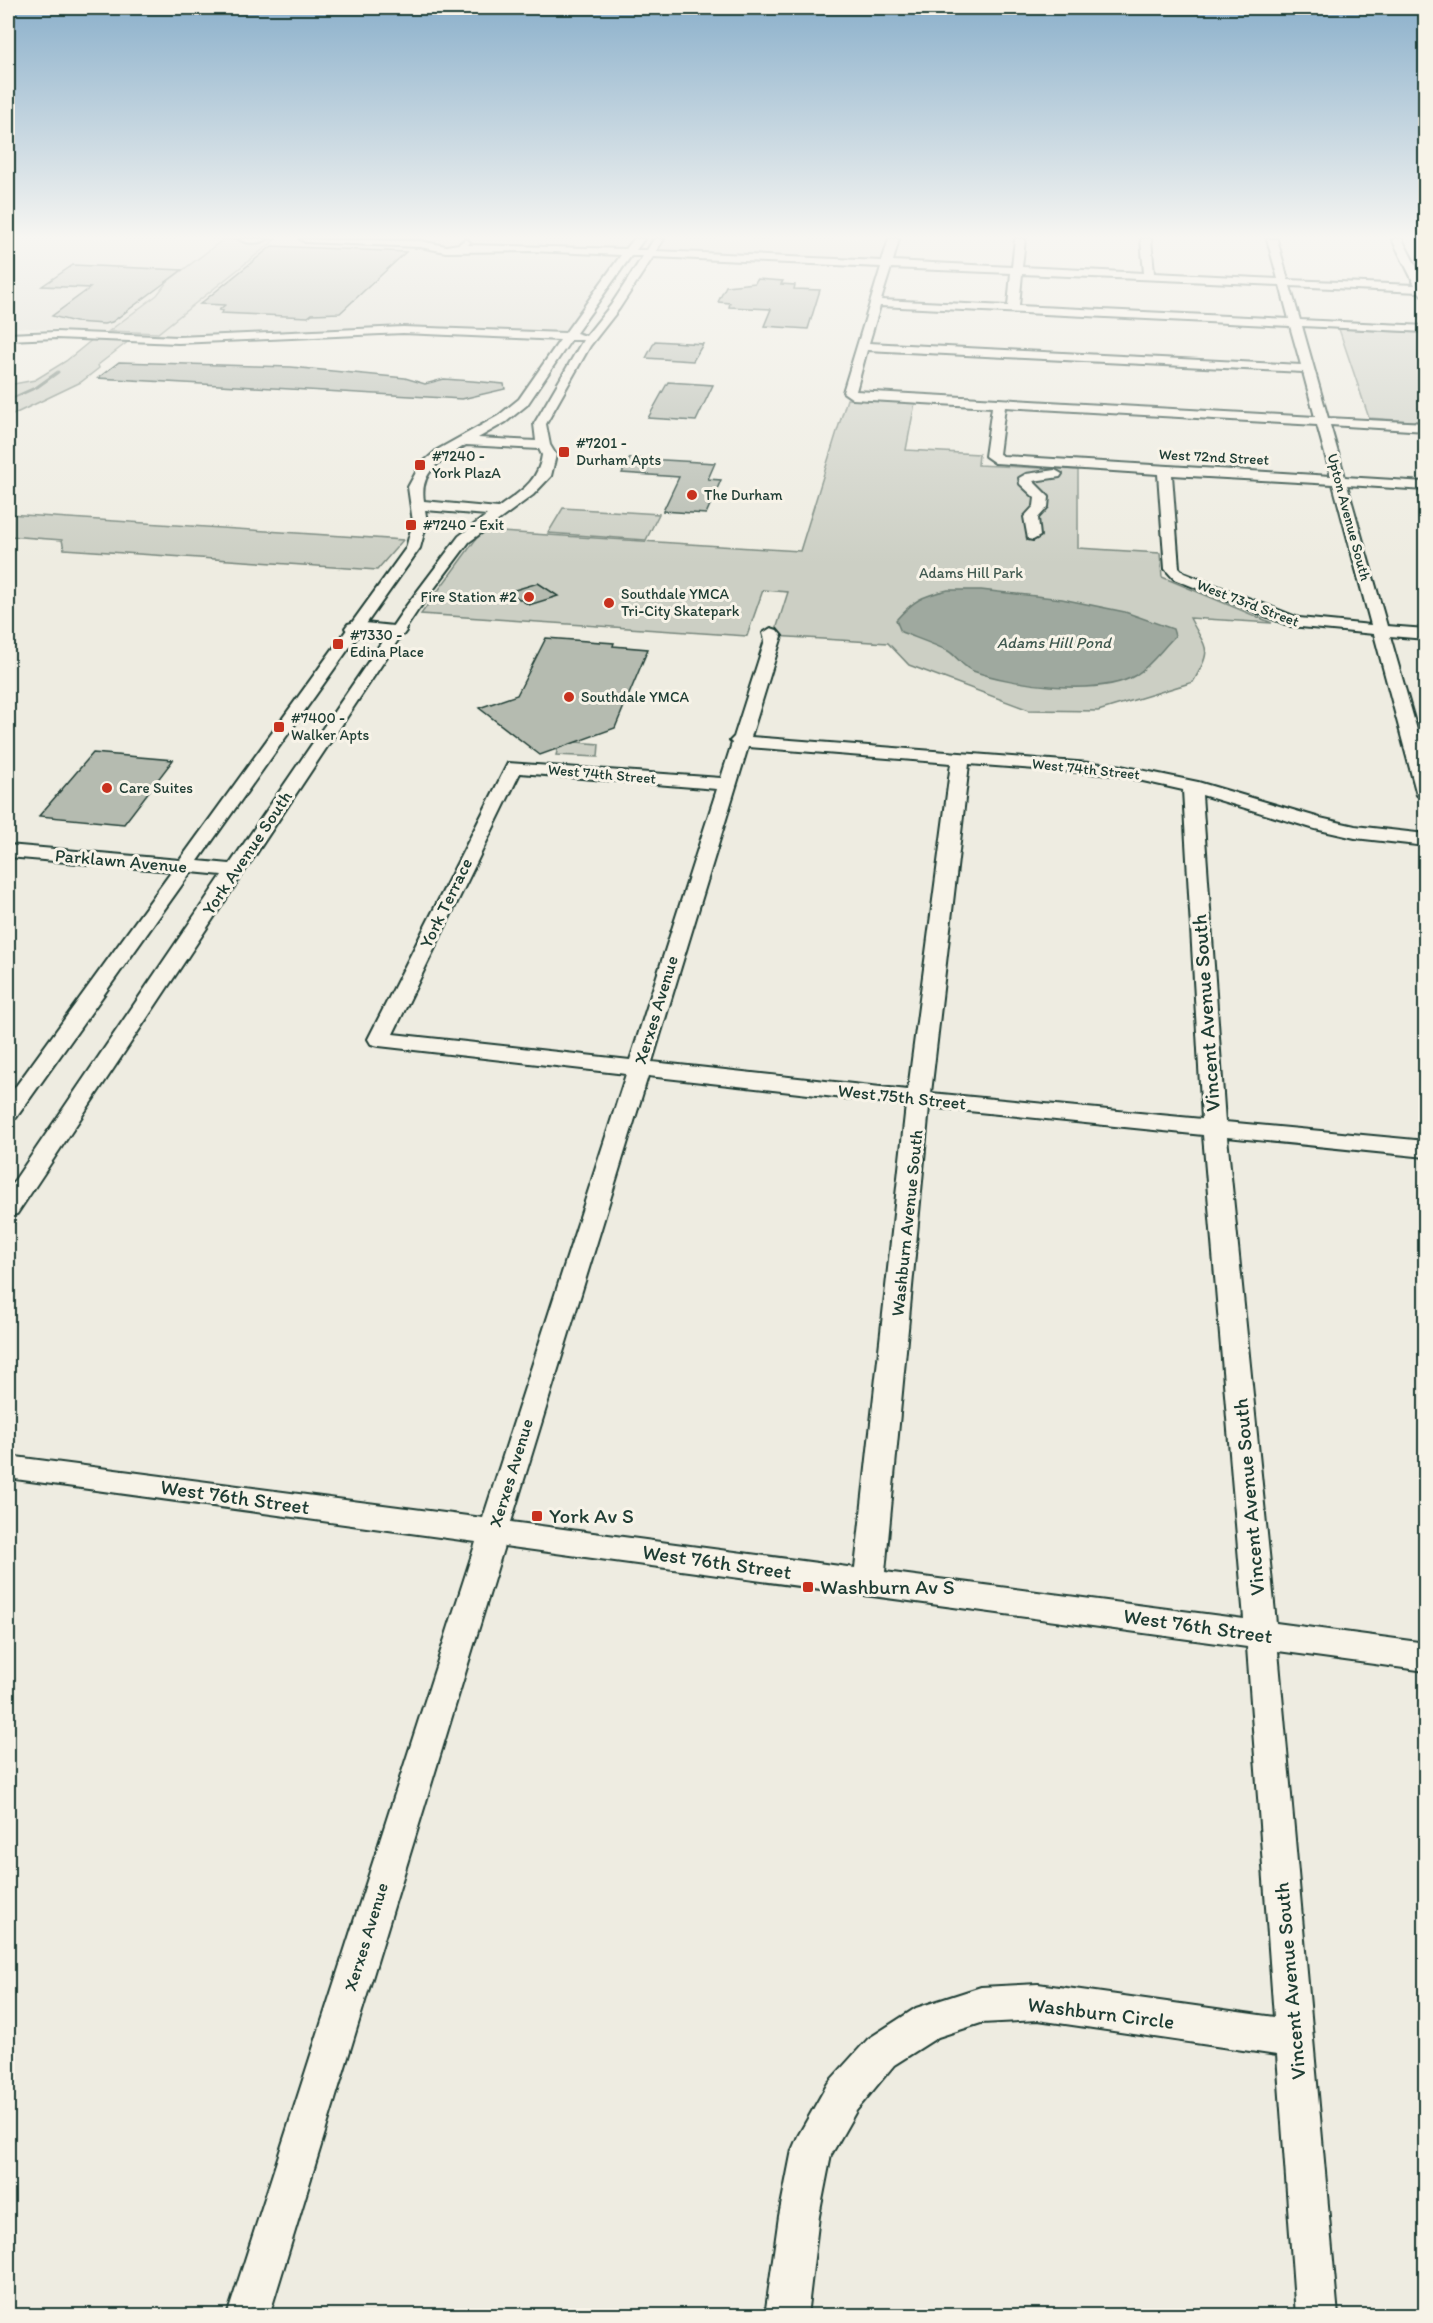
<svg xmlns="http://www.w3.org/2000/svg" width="1433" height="2323" viewBox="0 0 1433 2323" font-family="Itim,sans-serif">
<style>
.built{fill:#ddddd2}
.green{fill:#cccfc4;stroke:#76867c;stroke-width:1.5}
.water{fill:#9fa99f;stroke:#6c7e74;stroke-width:1.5}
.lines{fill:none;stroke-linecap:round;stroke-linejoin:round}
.stream{stroke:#6c7e74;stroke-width:3}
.building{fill:#b5bbb0;stroke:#1f3d34;stroke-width:1.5}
.minor-casing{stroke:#1f3d34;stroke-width:4}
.major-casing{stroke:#1f3d34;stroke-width:4}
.minor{fill:#f7f3e8;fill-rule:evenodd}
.major{fill:#f7f3e8;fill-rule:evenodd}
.poi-dot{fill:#c8321e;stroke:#f7f3e8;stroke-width:2}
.labels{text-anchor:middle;stroke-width:6;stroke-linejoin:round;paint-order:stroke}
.far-poi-label{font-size:15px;fill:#1f3d34;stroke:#f7f3e8;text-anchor:start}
.far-street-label{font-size:15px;fill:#1f3d34;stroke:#f7f3e8}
.far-park-label{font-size:15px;fill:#425a51;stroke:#f7f3e8}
.far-water-label{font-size:16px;font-style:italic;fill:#3f584f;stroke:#f7f3e8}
.street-label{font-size:18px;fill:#1f3d34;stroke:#f7f3e8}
.near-street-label{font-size:21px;fill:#1f3d34;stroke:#f7f3e8}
.near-poi-label{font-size:21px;fill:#1f3d34;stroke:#f7f3e8;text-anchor:start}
</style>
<rect width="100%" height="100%" fill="#eeece1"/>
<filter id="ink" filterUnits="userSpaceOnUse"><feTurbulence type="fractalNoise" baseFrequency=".0167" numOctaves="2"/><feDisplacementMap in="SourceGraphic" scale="12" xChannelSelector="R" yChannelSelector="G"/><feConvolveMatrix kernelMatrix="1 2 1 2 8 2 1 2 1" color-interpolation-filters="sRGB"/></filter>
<g filter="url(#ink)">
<path class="built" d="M8,239H888L881,261L634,251L577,334L410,327L176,336L8,327Z"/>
<g class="green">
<path d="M224,239L275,240L158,333L109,331L157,295L167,282Z"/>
<path d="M1339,329L1425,333V422L1369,418Z"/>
<path d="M93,339L129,341L98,365L99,368L81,382L8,417V385L35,380L66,361Z"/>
<path d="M847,399L915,403L906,450L979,454L978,465L1078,470V548L1160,553L1162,577L1272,623L1190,618C1206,650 1214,647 1193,682L1098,711L1029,710L909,665L888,643L774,636L788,592L763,590L747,636L421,614L476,539L485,531L800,551Z"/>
<path d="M563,508L659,514L646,540L548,533Z"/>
<path d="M8,514L403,540L377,570L64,549L62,540L8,536Z"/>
<path d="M576,742L599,744L598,757L556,755L558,748Z"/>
</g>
<path class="water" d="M948,590H981L1062,599L1125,612L1173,629L1175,636C1162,649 1151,665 1136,675C1100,697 1011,685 973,671C962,667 957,656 948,651C934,644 916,638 901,632L896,620C914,600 922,596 948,590Z"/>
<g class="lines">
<path class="stream" d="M8,400L37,387L58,372"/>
</g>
<g class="building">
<path d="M272,246L406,252L340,313L312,314L308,317L221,313L223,311L219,310L225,305L200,304Z"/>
<path d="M73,265L182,270L112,322L104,324L75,322L52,316L90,288L42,286Z"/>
<path d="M757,279L783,281L781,284L795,285L794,289L820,290L808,329L764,326L771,309L729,307L730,303L718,302L726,286L755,283Z"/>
<path d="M655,341L703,344L693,361L646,358Z"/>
<path d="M119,362L291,367L405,378L425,384L444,379L472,381L504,384L505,389L462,399L98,378Z"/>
<path d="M668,382L713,385L696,421L648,418Z"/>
<path d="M630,458L715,463L708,479L721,480L706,514L663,511L679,477L622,473Z"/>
<path d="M538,583L558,596L529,605L508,592Z"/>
<path d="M546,638L614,643L613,646L648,649L615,728L540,755L479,708L517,695Z"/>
<path d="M93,753L173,760L124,824L39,816Z"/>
</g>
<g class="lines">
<g class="minor-casing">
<g id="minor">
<path d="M239,239H267C261,244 245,244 239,239Z"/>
<path d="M300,239L420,241L446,246L459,244L466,239L470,242L468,245L626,249L634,239H644L636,250H647L654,239H664L656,251L882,261L889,239H899L893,261L1012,267L1015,239H1025L1022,267L1144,273L1141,239H1151L1154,273L1278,279L1267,239H1277L1288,280L1415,285L1392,239H1402L1426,285V299L1419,292L1290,286L1300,320L1426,326V332L1302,326L1328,418L1426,423V431L1330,425L1345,477L1426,482V490L1347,485L1387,626L1426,629V639L1390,636L1426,761V800L1417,795L1374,634L1290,626L1174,579L1165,569L1158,474L995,463L985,456L992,407L853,399L843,392L881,267L653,257L619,309L590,346L546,424L550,445L556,455L551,476L533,495L469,542L418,610L17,1214L8,1216V1190L222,875L191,872L16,1118L8,1121V1097L172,871L8,857V845L180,860L406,548L413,522L408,487L420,465L437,450L498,416L519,399L560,340L403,333L178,343L56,338L8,340V334L56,332L178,337L403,327L565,333L621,255L532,251L446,252L420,247L305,242ZM631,256H643L611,305L586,336L576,333ZM891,268L1011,273L1008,306L881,300ZM1022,274L1280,285L1289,319L1019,306ZM880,306L1290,326L1301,365L869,343ZM571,340H583L534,424L536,441L478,438L506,422L527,405ZM867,350L1303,372L1315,417L856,391ZM1005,407L1317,425L1331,476L1003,456L999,454ZM466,445L539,449L542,455C538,483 519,492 498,508L424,501C419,471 442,459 466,445ZM1172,475L1333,484L1371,625L1299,618L1184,573L1179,568ZM425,510L487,515L459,536L407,605L230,864L198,861L420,548L427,522Z"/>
<path d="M1055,470L1062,474L1060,477L1033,481L1049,497L1048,507L1038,518L1040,536L1033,540L1028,539L1024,517L1034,506L1035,498L1020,484L1019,478L1026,474Z"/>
<path d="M771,628L777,630L782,636L751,737L1116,765L1198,782L1320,818L1355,826L1426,834V846L1355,838L1315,829L1202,795L1225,1122L1426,1141V1157L1227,1137L1276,1623L1426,1643V1671L1278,1651L1338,2316H1296L1277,2055L1038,2020L981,2023L938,2037L894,2065L856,2111L831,2155L819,2216L807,2316H765L779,2216L792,2150L798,2136L828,2083L868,2039L916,2008L981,1987L1038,1984L1274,2017L1247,1647L504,1546L269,2316H227L476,1542L8,1478V1456L483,1518L626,1074L379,1046L371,1044L368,1039L508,763L721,778L732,743L730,741L734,737L765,640L763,633ZM748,747L951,763L908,1090L652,1062ZM969,764L1116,775L1183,790L1202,1119L931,1093ZM520,773L717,789L630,1060L393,1034ZM648,1076L906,1105L855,1568L511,1522ZM929,1107L1203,1135L1244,1619L885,1572Z"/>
</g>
</g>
<g class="major-casing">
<path id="major" d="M355,622L403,627L406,631L403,635L396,637L348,632L345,628L348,624Z"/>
</g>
<use href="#minor" class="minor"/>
<use href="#major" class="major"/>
</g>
</g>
<linearGradient id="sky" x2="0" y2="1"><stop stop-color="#8bb0cb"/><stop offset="0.42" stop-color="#f7f6f2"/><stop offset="1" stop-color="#f7f6f2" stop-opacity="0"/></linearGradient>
<rect width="1433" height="564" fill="url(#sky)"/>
<g class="poi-dot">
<rect x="558" y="446" width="12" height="12" rx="3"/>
<rect x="414" y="459" width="12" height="12" rx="3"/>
<circle cx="692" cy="495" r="6"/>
<rect x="405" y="519" width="12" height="12" rx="3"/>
<circle cx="529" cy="597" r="6"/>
<circle cx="609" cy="603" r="6"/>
<rect x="332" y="638" width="12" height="12" rx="3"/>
<circle cx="569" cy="697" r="6"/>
<rect x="273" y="721" width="12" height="12" rx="3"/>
<circle cx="107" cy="788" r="6"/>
<rect x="531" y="1510" width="12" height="12" rx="3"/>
<rect x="802" y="1581" width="12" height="12" rx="3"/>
</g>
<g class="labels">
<g class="far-poi-label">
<text x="576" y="448">#7201 -<tspan x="576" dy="17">Durham Apts</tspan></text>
<text x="432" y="461">#7240 -<tspan x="432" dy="17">York PlazA</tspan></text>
<text x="704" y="500">The Durham</text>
<text x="423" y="530">#7240 - Exit</text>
<text x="621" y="599">Southdale YMCA<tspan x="621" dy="17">Tri-City Skatepark</tspan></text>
<text x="517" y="602" text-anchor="end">Fire Station #2</text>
<text x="350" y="640">#7330 -<tspan x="350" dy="17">Edina Place</tspan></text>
<text x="581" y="702">Southdale YMCA</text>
<text x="291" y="723">#7400 -<tspan x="291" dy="17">Walker Apts</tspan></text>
<text x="119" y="793">Care Suites</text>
</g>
<g class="far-street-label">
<text transform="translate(1214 457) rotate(3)" y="5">West 72nd Street</text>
<text transform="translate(1349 517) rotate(75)" y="5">Upton Avenue South</text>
<text transform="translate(1248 603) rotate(21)" y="5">West 73rd Street</text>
<text transform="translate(1086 769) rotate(6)" y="5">West 74th Street</text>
<text transform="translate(602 774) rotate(5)" y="5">West 74th Street</text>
</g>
<g class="far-park-label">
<text x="971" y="578">Adams Hill Park</text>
</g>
<g class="far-water-label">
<text x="1054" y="648">Adams Hill Pond</text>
</g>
<g class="street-label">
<text transform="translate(247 853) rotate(-56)" y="6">York Avenue South</text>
<text transform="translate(121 861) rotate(5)" y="6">Parklawn Avenue</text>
<text transform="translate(446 903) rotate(-64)" y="6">York Terrace</text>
<text transform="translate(656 1010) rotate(-73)" y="6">Xerxes Avenue</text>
<text transform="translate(902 1097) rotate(6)" y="6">West 75th Street</text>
<text transform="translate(907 1223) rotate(-84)" y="6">Washburn Avenue South</text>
<text transform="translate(511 1473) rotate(-73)" y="6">Xerxes Avenue</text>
<text transform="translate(366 1937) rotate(-73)" y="6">Xerxes Avenue</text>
</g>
<g class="near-street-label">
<text transform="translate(1206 1013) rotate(-94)" y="7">Vincent Avenue South</text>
<text transform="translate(235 1497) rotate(8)" y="7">West 76th Street</text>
<text transform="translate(1249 1497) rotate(-95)" y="7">Vincent Avenue South</text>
<text transform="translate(717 1562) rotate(8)" y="7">West 76th Street</text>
<text transform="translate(1198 1626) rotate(8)" y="7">West 76th Street</text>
<text transform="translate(1290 1981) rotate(-95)" y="7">Vincent Avenue South</text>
<text transform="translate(1101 2013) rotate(7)" y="7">Washburn Circle</text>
</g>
<g class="near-poi-label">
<text x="549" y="1523">York Av S</text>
<text x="820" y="1594">Washburn Av S</text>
</g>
</g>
<rect width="1433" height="2323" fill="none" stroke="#f7f3e8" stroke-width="30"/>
<rect x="15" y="15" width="1403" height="2293" fill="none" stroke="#1f3d34" stroke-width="2" filter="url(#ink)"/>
</svg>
